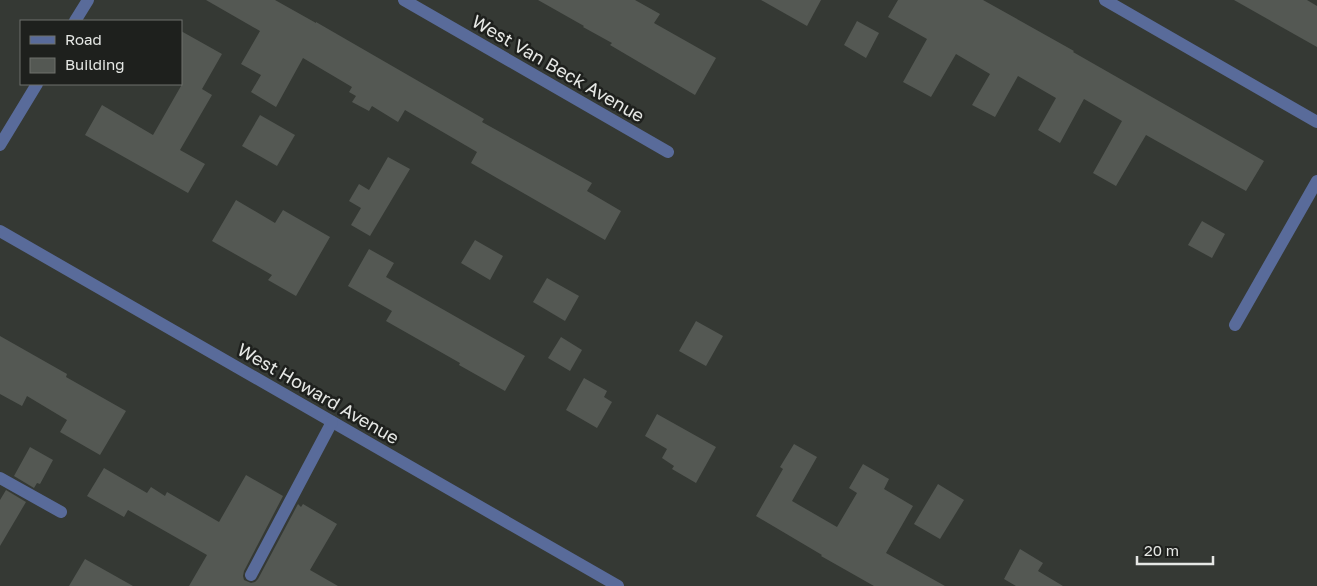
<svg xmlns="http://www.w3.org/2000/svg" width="1317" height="586" viewBox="0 0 1317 586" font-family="'Golos Text',sans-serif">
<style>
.building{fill:#545853}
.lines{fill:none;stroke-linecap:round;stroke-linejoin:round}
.minor{stroke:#596b9a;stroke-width:12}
.labels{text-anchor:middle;stroke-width:5;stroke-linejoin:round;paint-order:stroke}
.street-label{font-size:18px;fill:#e6e8e5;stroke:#1e201d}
</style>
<rect width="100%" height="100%" fill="#353934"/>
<g class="building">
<path d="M206,0H275L316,23V22L484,119L482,122L592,183L587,191L621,211L605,240L471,163L477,152L405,110L398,122L372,106L369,111L352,102L356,96L349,92L352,87L303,58L276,107L251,92L261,75L241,64L260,31Z"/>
<path d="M538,0H635L660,14L654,23L716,58L695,95L610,45L612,43L583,27L584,26Z"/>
<path d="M761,0H821L807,26Z"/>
<path d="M898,0H983L1074,51L1073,52L1264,161L1246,191L1146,135L1116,186L1093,173L1122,121L1084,99L1060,143L1038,130L1056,98L1018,76L995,117L972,105L990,74L956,54L931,97L903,82L927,39L888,17Z"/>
<path d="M1234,0H1307L1317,6V47Z"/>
<path d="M857,21L879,33L866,58L844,45Z"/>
<path d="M181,31L222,54L202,89L212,95L180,150L205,164L188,193L85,135L102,105L153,135L181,86Z"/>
<path d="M260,115L295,135L277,166L242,146Z"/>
<path d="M388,157L410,169L370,236L351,225L361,208L349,201L359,184L369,190Z"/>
<path d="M236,200L275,223L283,210L330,237L296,296L268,280L272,275L212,241Z"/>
<path d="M1202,221L1225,234L1212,258L1188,245Z"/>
<path d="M475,240L503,256L490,280L461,263Z"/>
<path d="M369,249L394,263L386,277L525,356L505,391L459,365L460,363L386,321L392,311L348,286Z"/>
<path d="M547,278L579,296L565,321L533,302Z"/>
<path d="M696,321L723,336L706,366L679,351Z"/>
<path d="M0,336L67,374L66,377L126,411L100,455L60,432L67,420L27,396L22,406L0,394Z"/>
<path d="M561,337L582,350L570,371L548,358Z"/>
<path d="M584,378L607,391L604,397L612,402L597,428L566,410Z"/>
<path d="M657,414L716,447L696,483L672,469L674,466L662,458L667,449L645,436Z"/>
<path d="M794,444L817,457L792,501L837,527L857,493L849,488L863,464L889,479L884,489L913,506L886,553L945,586H874L821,556L822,555L756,516L783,469L780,467Z"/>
<path d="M30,447L53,460L40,484L37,483L34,488L14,476Z"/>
<path d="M104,468L147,493L151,487L165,496L167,492L219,522L246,475L283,496L244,571L243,576L244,580L251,583L255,582L258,579L298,504L301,507L303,504L337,524L310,570L338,586H189L207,555L128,510L124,517L87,496Z"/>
<path d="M938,484L964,500L940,539L914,524Z"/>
<path d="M6,490L26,502L0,546V500Z"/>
<path d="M1020,549L1043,563L1038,571L1063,586H1016L1004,579Z"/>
<path d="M85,559L133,586H69Z"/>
</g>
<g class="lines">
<g class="minor">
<path d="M404,0L668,152"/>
<path d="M1105,0L1317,122"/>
<path d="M75,21L88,0"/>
<path d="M0,145L37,84"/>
<path d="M0,231L618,586"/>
<path d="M1235,325L1317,181"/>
<path d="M0,478L61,512"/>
<path d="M251,575L332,422"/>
</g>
</g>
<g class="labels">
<g class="street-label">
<text transform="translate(558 69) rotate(30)" y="6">West Van Beck Avenue</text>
<text transform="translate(318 394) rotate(30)" y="6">West Howard Avenue</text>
</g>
</g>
<rect x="20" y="20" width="162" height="65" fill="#1e201d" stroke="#6e706d"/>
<rect x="30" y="36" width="25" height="8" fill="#596b9a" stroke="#6e706d"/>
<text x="65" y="45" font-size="15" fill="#e6e8e5">Road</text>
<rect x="30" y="58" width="25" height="15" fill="#545853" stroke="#6e706d"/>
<text x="65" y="70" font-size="15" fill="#e6e8e5">Building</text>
<path d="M1137 556v8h76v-8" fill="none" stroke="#e6e8e5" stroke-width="2.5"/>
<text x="1144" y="556" font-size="15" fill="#e6e8e5" stroke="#1e201d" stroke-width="4" paint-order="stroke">20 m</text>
</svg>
